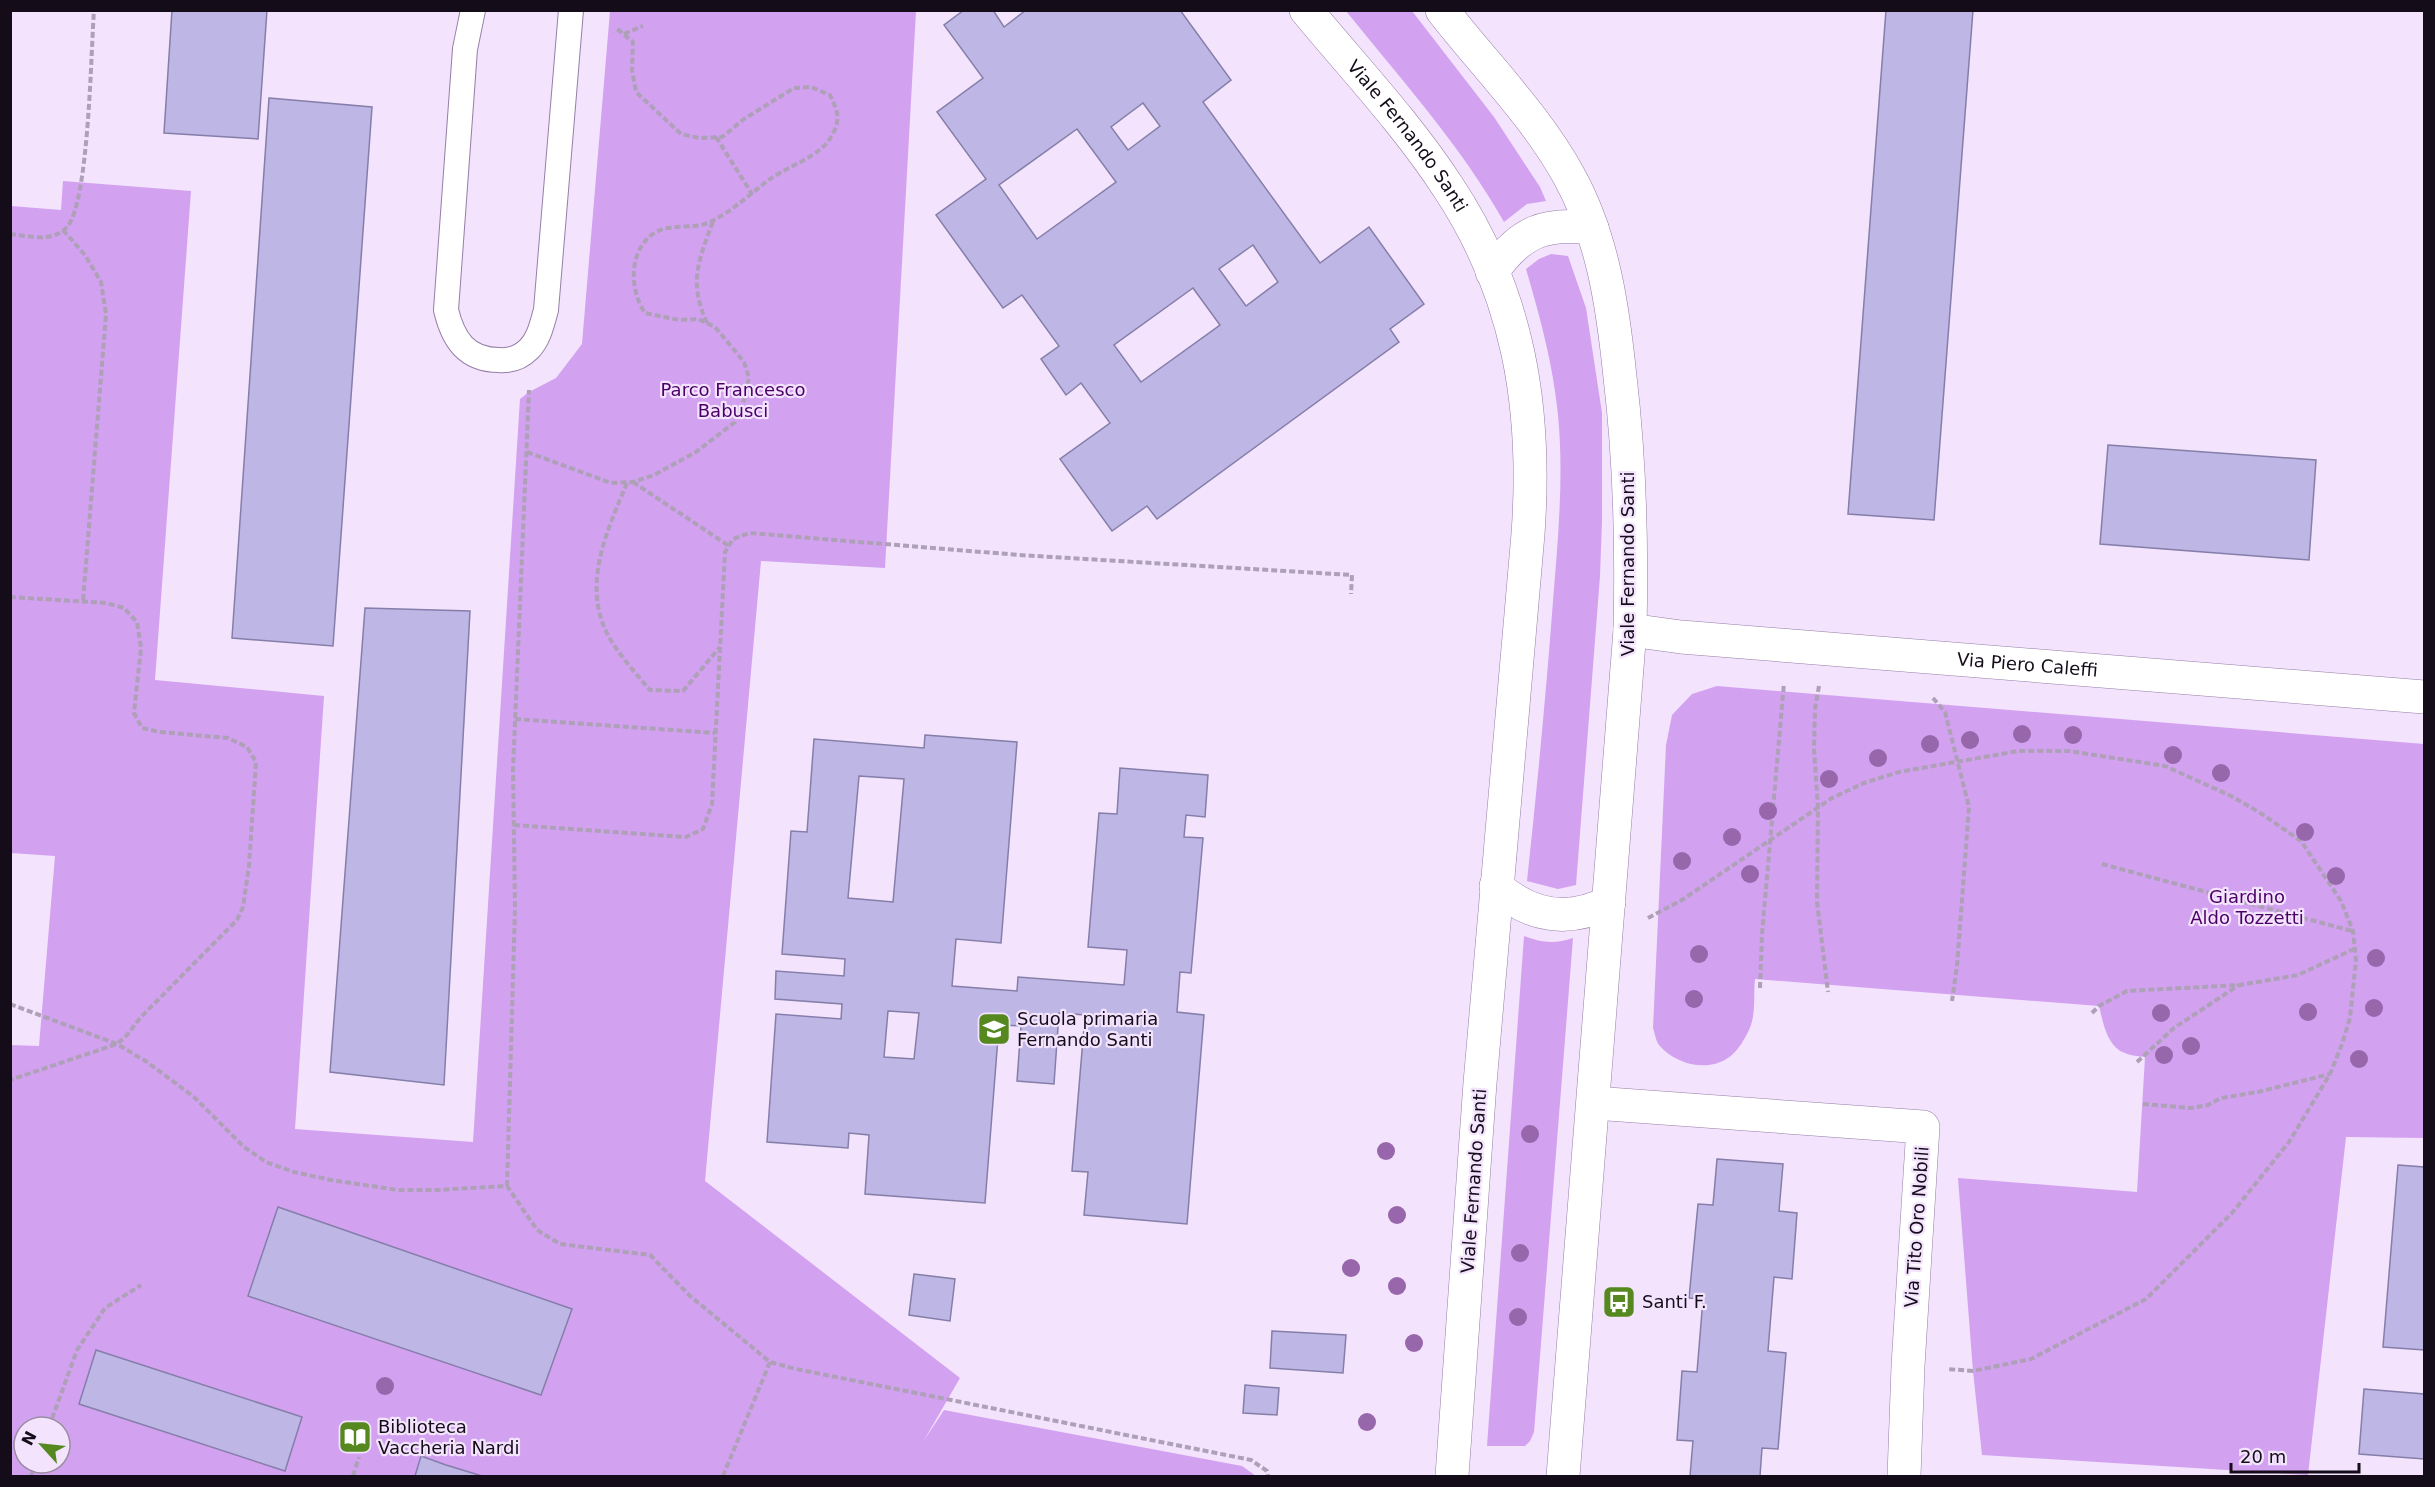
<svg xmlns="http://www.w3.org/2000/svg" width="2435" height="1487" viewBox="0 0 2435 1487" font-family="'DejaVu Sans',sans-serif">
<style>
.green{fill:#d2a1f0;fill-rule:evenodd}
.building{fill:#beb7e5;stroke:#857ea9;stroke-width:1.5;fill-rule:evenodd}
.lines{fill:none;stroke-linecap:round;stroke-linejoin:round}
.lane-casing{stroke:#967ea5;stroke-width:26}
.street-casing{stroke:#967ea5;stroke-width:34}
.path{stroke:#aea0b7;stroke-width:4;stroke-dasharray:6 3;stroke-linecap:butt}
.lane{stroke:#fff;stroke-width:24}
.street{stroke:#fff;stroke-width:33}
.tree{fill:#9766ab}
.labels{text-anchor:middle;stroke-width:4.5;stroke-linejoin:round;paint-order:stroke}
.street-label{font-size:18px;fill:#150c1a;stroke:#f3e3fd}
.park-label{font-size:18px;fill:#4b0068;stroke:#f3e3fd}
.poi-label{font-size:18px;fill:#150c1a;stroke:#f3e3fd;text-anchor:start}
</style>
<rect width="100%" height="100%" fill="#f3e3fd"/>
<g class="green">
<path d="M610,11H916L885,568L761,561L705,1181L960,1378L923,1442L944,1410L1242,1466L1256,1476H11L10,1045L39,1046L55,856L11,853V206L61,210L63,181L191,191L155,680L324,696L295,1129L473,1142L520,399L529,392L556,378L582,344ZM24,1427H60V1463H24Z"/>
<path d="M1346,11H1412L1494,117L1540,187L1546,201L1527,204L1504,222C1462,147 1400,78 1346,11Z"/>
<path d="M1551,254L1568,256L1586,308L1602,413V522L1600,576L1576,885L1558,889L1527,881C1537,788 1546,695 1553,601C1558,539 1564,476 1558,415C1553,364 1540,317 1526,269L1539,259Z"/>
<path d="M1717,686L2424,744V1138L2346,1137L2308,1475L1982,1455L1973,1371L1958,1178L2137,1192L2145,1057C2138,1056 2131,1056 2125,1053C2107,1047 2103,1022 2099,1006L1755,979C1753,998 1757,1016 1747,1034C1744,1040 1739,1048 1734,1053C1713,1074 1677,1066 1659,1045C1656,1041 1655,1034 1653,1028L1666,745L1672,715L1692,694Z"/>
<path d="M1524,936C1542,943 1555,944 1573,938L1534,1432L1530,1441L1525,1446H1487Z"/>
</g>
<g class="building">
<path d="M172,10H267L258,139L164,133Z"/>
<path d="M964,10H993L1004,27L1026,10H1180L1231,80L1203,102L1320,263L1369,227L1424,304L1390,329L1399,342L1157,519L1147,506L1112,531L1060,459L1110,423L1081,383L1066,395L1041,359L1059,346L1022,295L1003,308L936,215L986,179L937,112L983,78L944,25ZM1143,103L1160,126L1128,150L1111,127ZM1077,129L1116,182L1037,239L999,185ZM1253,245L1278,282L1246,306L1219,269ZM1193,288L1220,325L1141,382L1114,345Z"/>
<path d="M1886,10H1973L1934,520L1848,514Z"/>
<path d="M269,98L372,107L333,646L232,638Z"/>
<path d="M2108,445L2316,460L2309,560L2100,544Z"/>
<path d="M365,608L470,611L444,1085L330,1072Z"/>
<path d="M925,735L1017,742L1001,943L956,939L952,986L1017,991L1018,977L1124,985L1127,950L1088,947L1099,813L1117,814L1120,768L1208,775L1205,817L1186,815L1184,837L1203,838L1191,973L1180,972L1177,1012L1204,1015L1187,1224L1084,1215L1088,1172L1072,1171L1085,1015L1059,1013L1054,1084L1017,1081L1021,1026L999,1025L985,1203L865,1194L869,1135L849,1133L848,1148L767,1142L776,1014L841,1019L842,1004L775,999L776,971L844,976L845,959L782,954L791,831L807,832L814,739L924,748ZM859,776L904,779L893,902L848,898ZM888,1011L919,1013L914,1059L884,1057Z"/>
<path d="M1717,1159L1783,1164L1779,1211L1797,1213L1792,1279L1774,1277L1768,1351L1786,1353L1778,1449L1762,1448L1760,1476H1690L1693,1441L1677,1440L1682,1371L1697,1372L1703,1299L1689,1298L1698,1204L1713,1205Z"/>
<path d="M2398,1165L2424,1167V1350L2383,1347Z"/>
<path d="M278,1207L572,1309L541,1395L248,1296Z"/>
<path d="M914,1274L955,1279L950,1321L909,1315Z"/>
<path d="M1272,1331L1346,1335L1343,1373L1270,1368Z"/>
<path d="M96,1350L302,1417L285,1471L79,1404Z"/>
<path d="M1245,1385L1279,1388L1277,1415L1243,1413Z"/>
<path d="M2364,1389L2424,1394V1459L2359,1454Z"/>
<path d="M421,1456L446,1465L482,1476H415Z"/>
</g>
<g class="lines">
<g class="lane-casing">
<path id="lane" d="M473,10L465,49L446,310C453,339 466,360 499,360C510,361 521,357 529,349C539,339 542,324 546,310L571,10"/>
</g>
<g class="street-casing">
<g id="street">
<path id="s1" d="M1306,10C1354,68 1407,124 1448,187C1519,294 1537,408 1528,534L1480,1083L1452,1476"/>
<path d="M1442,10C1484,64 1537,117 1569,176C1603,237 1613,308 1620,377C1630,461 1632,545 1630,630L1563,1476"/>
<path d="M1492,272C1520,232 1544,222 1592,228"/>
<path id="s2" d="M1630,630L1681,637L2424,697"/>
<path d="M1496,886C1530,917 1569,923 1609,902"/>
<path d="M1594,1103L1923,1127L1908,1366L1904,1476"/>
</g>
</g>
<g class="path">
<path d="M624,34L643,26"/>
<path d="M716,137L752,194"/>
<path d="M63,230L85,255L101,282L106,314L83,601"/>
<path d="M10,234C30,236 52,243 67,227C89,203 91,49 94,10"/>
<path d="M707,323C688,282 699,260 713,221"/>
<path d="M527,452L611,483L633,482L654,475L696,452L735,422L744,400L749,378L744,362L731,346L715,327L698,319L679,320L645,313C629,290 628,248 656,232C672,223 694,230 710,222C731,212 748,196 766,182C784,168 809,161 825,145C829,141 835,131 836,126C840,114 835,106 830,95L811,87L794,88L744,119L722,137L699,138L681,134L636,92L632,70L633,42L616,28"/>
<path d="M633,482L729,546"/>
<path d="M627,483C606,533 579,590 612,642C623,659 637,675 650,690L683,691L720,647"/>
<path d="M10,597L106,603L124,608L137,622L141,648L134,713L142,728L160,732L228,738L247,747L256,762L249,866L243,907L237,920L140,1018L127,1035L117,1044L10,1080"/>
<path d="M1819,686L1815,709L1814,749L1818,807L1817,902L1828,992"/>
<path d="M1933,698L1945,712L1969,807L1957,966L1952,1001"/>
<path d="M515,719L715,733"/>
<path d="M514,825L686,837L703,829L712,804L725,552L733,539L749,533L1019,555L1352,575L1351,594"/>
<path d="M2102,864L2352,931"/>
<path d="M1648,918L1682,900L1832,798L1864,783L1899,772L2018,751H2069L2165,766L2231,796L2262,814L2301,841L2341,901L2353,931L2356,960L2350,1018L2342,1044L2330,1074L2289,1142L2232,1213L2146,1299L2031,1359L1973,1371L1947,1369"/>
<path d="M1760,988L1762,934L1784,683"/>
<path d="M10,1004L117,1044L147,1062L194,1097L244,1147L266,1162L294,1172L331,1180L398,1190H437L507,1186L537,1230L560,1244L650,1255L690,1296L770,1362L796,1369L1251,1460L1267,1471L1268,1476"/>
<path d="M2092,1013L2099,1006L2127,991L2240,985L2298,975L2354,949"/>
<path d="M2137,1062L2174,1028L2239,985"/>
<path d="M2143,1104L2191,1108L2208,1105L2221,1098L2258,1092L2330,1074"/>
<path d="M507,1186L515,908L513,770L529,390"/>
<path d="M49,1427L77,1350L105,1308L141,1285"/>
<path d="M31,1476L36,1463"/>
<path d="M353,1476L359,1457"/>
<path d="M723,1476L770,1362"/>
</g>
<use href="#lane" class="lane"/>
<use href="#street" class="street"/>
</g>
<g class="tree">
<circle cx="2022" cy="734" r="9"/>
<circle cx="2073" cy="735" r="9"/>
<circle cx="1970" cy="740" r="9"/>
<circle cx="1930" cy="744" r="9"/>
<circle cx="2173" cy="755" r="9"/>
<circle cx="1878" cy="758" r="9"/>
<circle cx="2221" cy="773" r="9"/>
<circle cx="1829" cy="779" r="9"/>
<circle cx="1768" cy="811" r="9"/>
<circle cx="2305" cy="832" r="9"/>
<circle cx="1732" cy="837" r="9"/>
<circle cx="1682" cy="861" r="9"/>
<circle cx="1750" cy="874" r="9"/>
<circle cx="2336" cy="876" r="9"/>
<circle cx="1699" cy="954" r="9"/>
<circle cx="2376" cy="958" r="9"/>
<circle cx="1694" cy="999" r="9"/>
<circle cx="2374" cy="1008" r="9"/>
<circle cx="2308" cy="1012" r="9"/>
<circle cx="2161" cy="1013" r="9"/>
<circle cx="2191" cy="1046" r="9"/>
<circle cx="2164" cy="1055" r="9"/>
<circle cx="2359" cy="1059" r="9"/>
<circle cx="1530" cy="1134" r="9"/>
<circle cx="1386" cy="1151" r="9"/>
<circle cx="1397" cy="1215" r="9"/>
<circle cx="1520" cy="1253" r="9"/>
<circle cx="1351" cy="1268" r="9"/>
<circle cx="1397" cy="1286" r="9"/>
<circle cx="1518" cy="1317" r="9"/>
<circle cx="1414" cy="1343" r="9"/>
<circle cx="385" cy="1386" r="9"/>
<circle cx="1367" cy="1422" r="9"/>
</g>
<defs>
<g id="school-square" transform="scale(1.725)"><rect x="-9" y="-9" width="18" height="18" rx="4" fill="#55881e" stroke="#f3e3fd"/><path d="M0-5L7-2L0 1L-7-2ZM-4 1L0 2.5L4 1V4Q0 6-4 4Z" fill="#fff"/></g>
<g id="bus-square" transform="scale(1.725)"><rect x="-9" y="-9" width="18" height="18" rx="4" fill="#55881e" stroke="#f3e3fd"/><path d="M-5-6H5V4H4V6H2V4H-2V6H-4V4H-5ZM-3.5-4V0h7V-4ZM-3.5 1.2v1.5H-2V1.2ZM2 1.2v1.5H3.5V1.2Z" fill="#fff"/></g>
<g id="library-square" transform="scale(1.725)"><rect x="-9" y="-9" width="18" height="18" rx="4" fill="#55881e" stroke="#f3e3fd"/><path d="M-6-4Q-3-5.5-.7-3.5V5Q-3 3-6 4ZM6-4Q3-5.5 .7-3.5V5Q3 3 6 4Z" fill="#fff"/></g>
</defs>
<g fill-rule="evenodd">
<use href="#school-square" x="994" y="1029"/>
<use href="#bus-square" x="1619" y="1302"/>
<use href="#library-square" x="355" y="1437"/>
</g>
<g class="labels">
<g class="street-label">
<text dy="6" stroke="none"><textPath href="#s1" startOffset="162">Viale Fernando Santi</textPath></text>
<text transform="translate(1628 564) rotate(-90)" y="6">Viale Fernando Santi</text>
<text dy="6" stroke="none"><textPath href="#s2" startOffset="399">Via Piero Caleffi</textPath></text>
<text transform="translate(1474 1181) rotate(-86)" y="6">Viale Fernando Santi</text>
<text transform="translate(1917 1227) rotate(-86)" y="6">Via Tito Oro Nobili</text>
</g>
<g class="park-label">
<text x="733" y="396">Parco Francesco<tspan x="733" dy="21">Babusci</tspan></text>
<text x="2247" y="903">Giardino<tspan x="2247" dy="21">Aldo Tozzetti</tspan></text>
</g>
<g class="poi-label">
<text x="1017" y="1025">Scuola primaria<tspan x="1017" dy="21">Fernando Santi</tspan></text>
<text x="1642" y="1308">Santi F.</text>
<text x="378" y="1433">Biblioteca<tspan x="378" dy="21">Vaccheria Nardi</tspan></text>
</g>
</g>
<rect width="2435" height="1487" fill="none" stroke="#150c1a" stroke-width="24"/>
<g transform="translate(42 1445) rotate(297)"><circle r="28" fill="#f3e3fd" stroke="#9a8da2" stroke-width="1.5"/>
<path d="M0-4.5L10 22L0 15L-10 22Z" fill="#55881e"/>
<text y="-9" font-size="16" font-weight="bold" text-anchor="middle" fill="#150c1a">N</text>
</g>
<path d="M2231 1463v9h128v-9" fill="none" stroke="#150c1a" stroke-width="3"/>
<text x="2240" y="1463" font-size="18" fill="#150c1a" stroke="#f3e3fd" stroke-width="4.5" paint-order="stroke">20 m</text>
</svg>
